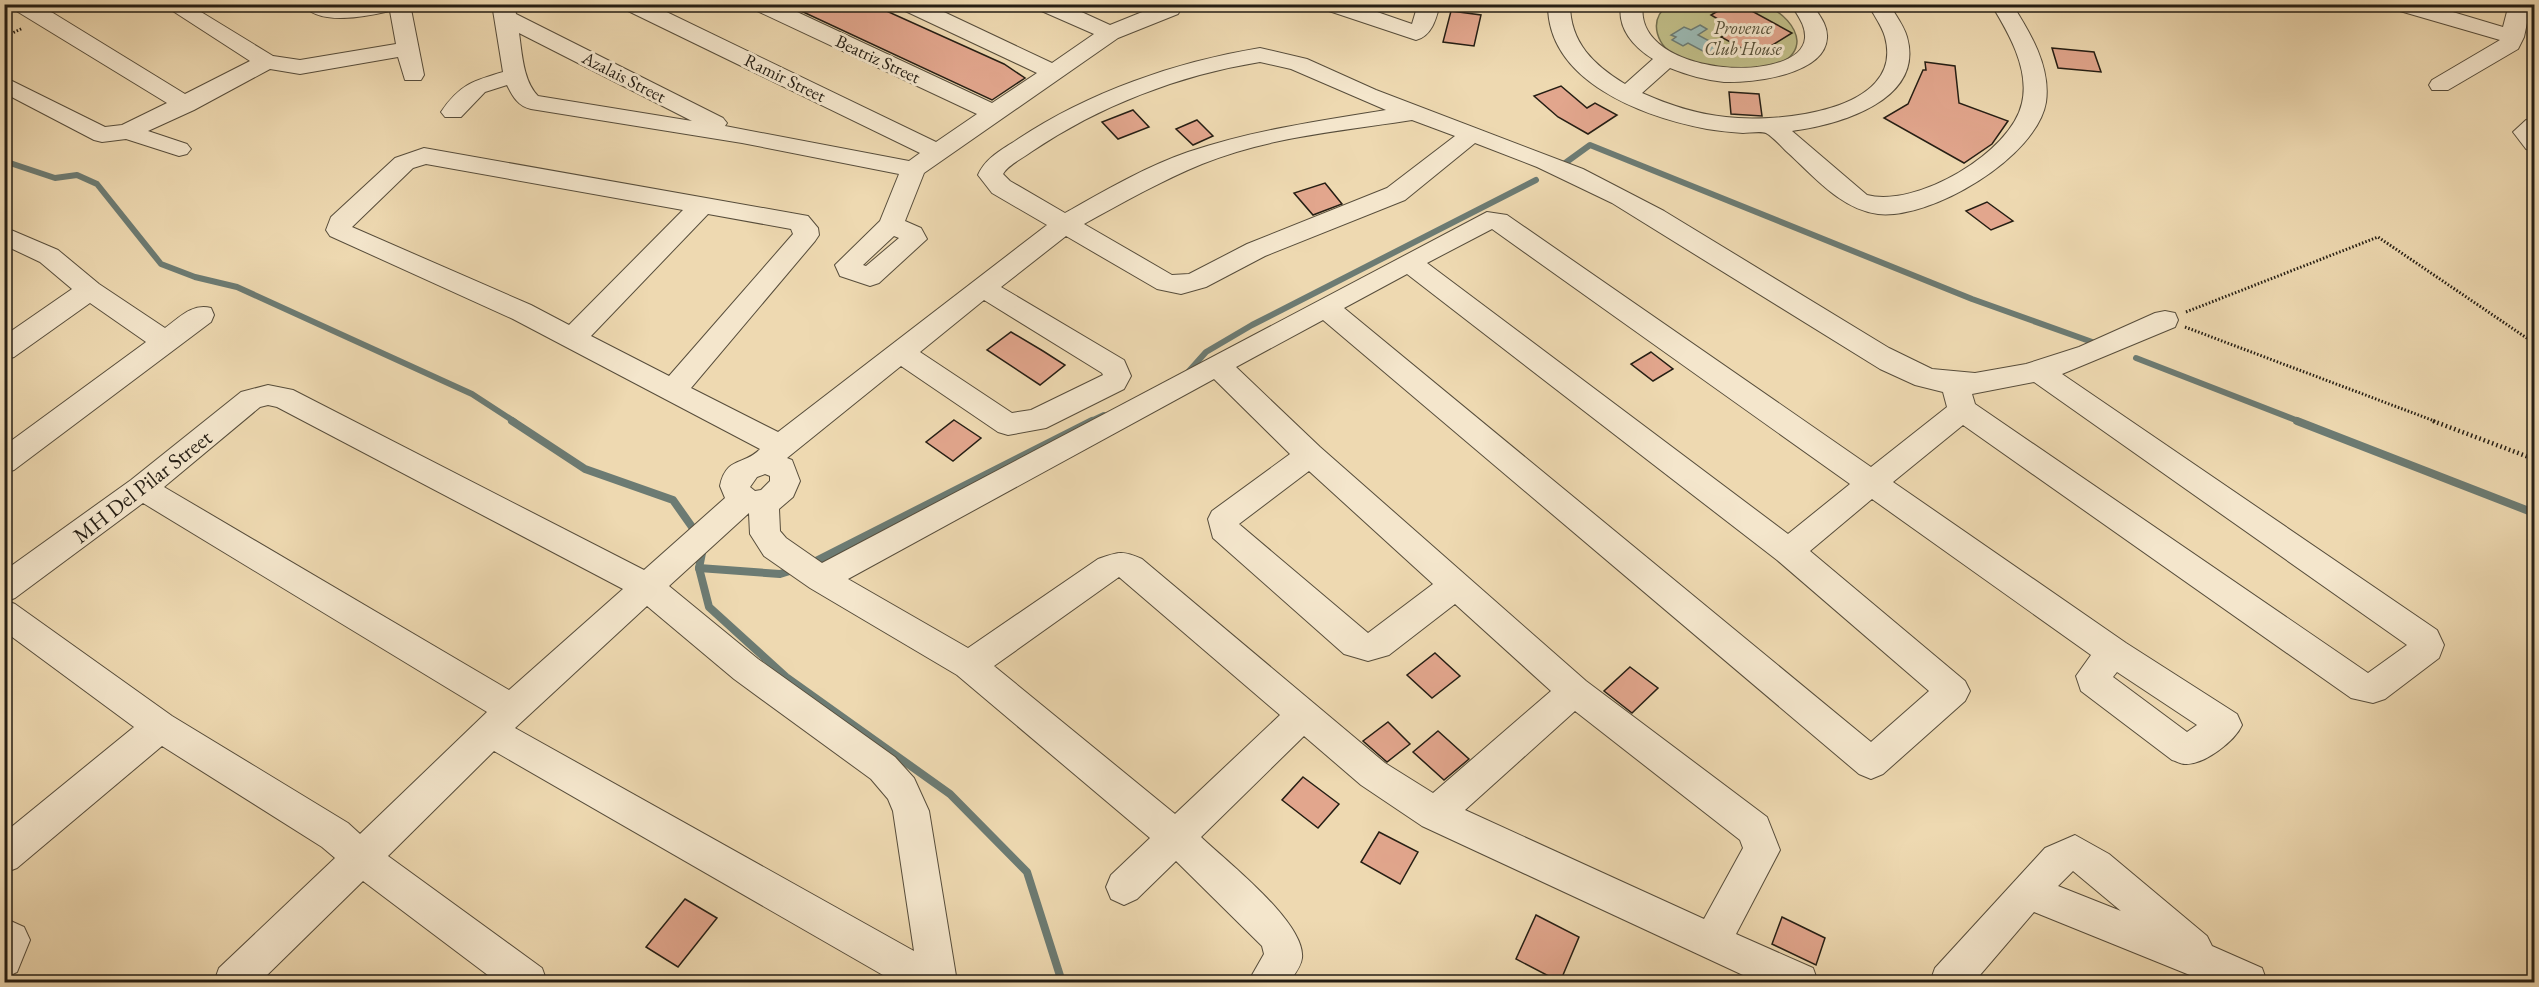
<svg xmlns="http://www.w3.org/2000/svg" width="2539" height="987" viewBox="0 0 2539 987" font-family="'EB Garamond',serif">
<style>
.green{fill:#c0bd87;stroke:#726e4e;stroke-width:1.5}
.water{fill:#9bb9b3;stroke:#6c7b73;stroke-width:1.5}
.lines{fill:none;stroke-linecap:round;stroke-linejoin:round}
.stream-far1{stroke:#6c7b73;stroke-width:6}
.stream{stroke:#6c7b73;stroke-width:8}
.building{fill:#e2a68d;stroke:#251e14;stroke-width:1.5}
.minor-casing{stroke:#574d3b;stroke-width:2}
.path-far1{stroke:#251e14;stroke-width:3;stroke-dasharray:1.5 2;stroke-linecap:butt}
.path{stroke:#251e14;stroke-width:4.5;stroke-dasharray:1.5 3;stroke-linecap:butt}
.minor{fill:#f4e6cc;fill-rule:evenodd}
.labels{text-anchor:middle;stroke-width:6;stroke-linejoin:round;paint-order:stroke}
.far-park-label{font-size:18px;font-style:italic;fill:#544e36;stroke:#f4e6cc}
.far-street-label{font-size:18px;fill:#251e14;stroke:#f4e6cc}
.street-label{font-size:22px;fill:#251e14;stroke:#f4e6cc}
</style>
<rect width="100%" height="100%" fill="#eed9b1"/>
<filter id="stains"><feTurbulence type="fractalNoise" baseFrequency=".00333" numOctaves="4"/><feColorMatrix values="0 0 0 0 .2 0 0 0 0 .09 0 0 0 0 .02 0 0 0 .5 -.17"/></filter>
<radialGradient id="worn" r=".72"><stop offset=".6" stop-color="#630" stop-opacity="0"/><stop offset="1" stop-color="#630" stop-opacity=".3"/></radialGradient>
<path class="green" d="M1668,5C1690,5 1752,0 1769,7C1782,13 1796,26 1797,41C1797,61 1769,70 1752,73C1745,74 1688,62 1680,58C1657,48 1647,21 1668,5Z"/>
<path class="water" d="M1700,25L1707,29L1698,35L1726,50L1714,57L1688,43L1683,46L1672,40L1676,37L1671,35L1684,27L1691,30Z"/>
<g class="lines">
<g class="stream-far1">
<path d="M4,161L55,178L77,175L97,184L161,264L195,277L237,287L472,394L515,422"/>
<path d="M1561,166L1590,145L1972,299L2095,343"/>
<path d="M2136,358L2301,422"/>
<path d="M1189,371L1206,352L1252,325L1536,180"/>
<path d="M1089,422L1104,415"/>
</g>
<g class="stream">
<path d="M512,421L585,469L673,500L697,534"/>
<path d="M2297,421L2534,513"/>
<path d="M703,548L699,568L709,607L786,677L950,794L1027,872L1062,982"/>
<path d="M810,564L1092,421"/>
<path d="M699,568L780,574L796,569"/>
</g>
</g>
<g class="building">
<path d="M786,4H871L1004,64L1025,78L992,100Z"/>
<path d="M1730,4H1739L1792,33L1766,49L1756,43L1745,50L1721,37L1735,29L1711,15Z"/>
<path d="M1451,11L1481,15L1474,46L1443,42Z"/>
<path d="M2052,48L2094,52L2101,72L2058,68Z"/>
<path d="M1925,62L1955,66L1959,103L2008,121L1992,144L1964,163L1884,118L1908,104L1923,70H1926Z"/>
<path d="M1561,86L1587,108L1595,103L1617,115L1588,134L1558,117L1534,96Z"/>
<path d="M1729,92L1759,94L1762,116L1731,114Z"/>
<path d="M1133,110L1149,127L1118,139L1102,122Z"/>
<path d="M1197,120L1213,136L1193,145L1176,129Z"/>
<path d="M1325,183L1342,204L1313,215L1294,193Z"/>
<path d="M1987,202L2013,221L1991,230L1966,211Z"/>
<path d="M1011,332L1043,351L1065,365L1040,385L987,350Z"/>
<path d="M1651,352L1673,369L1653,381L1631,364Z"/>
<path d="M954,420L981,438L953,461L926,442Z"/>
<path d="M1435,653L1460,676L1432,698L1407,675Z"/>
<path d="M1630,667L1658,688L1632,713L1604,691Z"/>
<path d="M1388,722L1410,744L1387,762L1363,741Z"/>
<path d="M1438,731L1469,759L1444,780L1413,752Z"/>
<path d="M1303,777L1339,804L1318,828L1282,800Z"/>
<path d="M1379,832L1418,852L1400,884L1361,862Z"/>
<path d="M685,899L717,918L678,967L646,947Z"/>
<path d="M1536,915L1579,937L1560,982L1516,959Z"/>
<path d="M1782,917L1825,938L1816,965L1772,944Z"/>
</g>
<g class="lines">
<g class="minor-casing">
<g id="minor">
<path d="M5,4H34L53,13L185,94L250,61L162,4H188L273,56L300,60L396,44L390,11C368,16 318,27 303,4H410L424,75L421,80H405L398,57L300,74L270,69L194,110L148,131L187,144L191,149L187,154L179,156L126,139L102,142L94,140L4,93V77L105,127L122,125L167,103Z"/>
<path d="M492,4H514L516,14L723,118L727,123L725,126L909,161L920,153L624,9L622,4H650L936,142L977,114L753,9L751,4H780L992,103L1037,73L901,9L899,4H927L1052,63L1094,34L1037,9L1035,4H1064L1110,25L1162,4H1184L1178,14L1118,38L924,173L905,221L921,228L927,239L879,283L870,286L840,276L835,265L880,221L899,174L742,143L531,109C518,106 513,97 507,85L485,92L461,117H445L441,112C460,84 473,81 503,72ZM519,33L692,121L538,96C523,81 522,53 519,33ZM894,236L899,238L866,266L863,265Z"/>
<path d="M1321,4H1354L1412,24L1418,4H1440C1436,19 1432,36 1416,40L1323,9Z"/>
<path d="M1548,4H1570C1570,43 1594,65 1625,84L1653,59C1634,47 1617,29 1621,4H1643C1632,77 1801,86 1805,38C1806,25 1797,15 1791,4H1812C1819,15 1828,25 1827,38C1825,75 1752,83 1724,82C1706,80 1687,75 1670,68L1642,93C1669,105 1696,114 1726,117C1773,123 1906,113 1885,37C1882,26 1873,14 1868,4H1889C1895,14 1904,26 1907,37C1925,101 1838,125 1792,131L1867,195C1916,208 2011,153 2022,103C2030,69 2008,32 1991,4H2012C2030,32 2051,67 2046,102C2037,157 1931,220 1878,214C1840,209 1813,175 1786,151C1781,146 1772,136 1766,133C1760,131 1749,133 1743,133C1731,132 1719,131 1707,129C1644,117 1547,82 1548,4Z"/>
<path d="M2391,4H2426L2503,27L2509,4H2531L2524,37L2518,49L2448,90H2432L2429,85L2432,80L2500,40L2393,9Z"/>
<path d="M1260,48L1307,59L1376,90L1583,169L1664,211L1889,348L1932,369L1975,373L2026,364L2079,347L2155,313L2165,311L2175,313L2178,320L2175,327L2062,374L2437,630L2444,645L2439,658L2385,699L2373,703L2351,698L1963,425L1893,482L2126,643L2237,714L2242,725C2235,741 2204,765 2185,764C2181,764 2176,761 2172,760L2081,691L2076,676L2091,655L1872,499L1810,551L1965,681L1970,691L1965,701L1883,774L1871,779L1859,774L1323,320L1236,367L1320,447L1586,681L1767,817L1780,850L1736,934L1813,968L1818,982H1758L1422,826L1361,785L1304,736L1201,837C1226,861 1306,923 1302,958C1301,967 1294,975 1289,982H1248L1264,954L1262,946L1176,861L1137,899L1124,905L1111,899L1106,887L1111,875L1150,838L957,675L810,588L764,556L750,534L749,513L669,586L758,659L895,757L914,778L929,811L957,982H895L494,751L388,856L542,968L547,982H497L363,881L260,982H214L219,968L335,858L322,847L162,746L17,868L4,873V833L134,727L4,631V571L131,480L241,392L268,385L293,390L644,570L725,498L720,486C726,456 744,466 760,449L513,319L330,236L326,230L331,217L395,158L424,148L808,216L818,228L819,235L815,241L691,388L778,432L1047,225L992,193L978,175C986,157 1002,150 1018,139C1089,92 1175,62 1260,48ZM1260,62L1291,69L1386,110C1319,121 1253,130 1188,152C1145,167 1104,191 1065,213L1010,181L1003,174C1008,165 1023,158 1031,152C1099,106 1179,75 1260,62ZM1412,120L1455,136L1387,188L1247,244L1189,274L1172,275L1084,224C1122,203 1161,181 1202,164C1268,137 1342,131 1412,120ZM1475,143L1537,167L1612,203L1880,369L1915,385L1943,392L1947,407L1871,467L1507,215L1487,212L822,563L786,538L780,531L779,509L793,497L800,481L792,460L787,458L901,366L998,432L1008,435L1046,428L1124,389L1131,376L1124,360L1001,287L1066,236L1157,289L1181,294L1206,287L1265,256L1405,200ZM426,164L683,210L569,325L531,305L352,227L413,168ZM708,214L791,229L793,234L669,376L591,336ZM1492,229L1850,484L1788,534L1427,263ZM1407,274L1777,560L1929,691L1871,742L1344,308ZM984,300L1102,373L1103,375L1031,410L1012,413L920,352ZM1214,379L1290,454L1212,511L1208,519L1213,538L1344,654L1368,661L1389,655L1455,604L1551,691L1433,793L1385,763L1142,559C1122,550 1118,552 1098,559L968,648L848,579ZM2034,382L2407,645L2368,673L1975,404L1972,394ZM268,405L277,407L623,589L509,690L164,487L260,407ZM1309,471L1433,584L1368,633L1239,524ZM765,474L770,476V481L761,490L755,491L750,487L757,477ZM143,503L487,712L360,834L348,823L172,716L15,604L7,601L15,598ZM1119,577L1280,715L1175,814L994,666ZM647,606L734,679L871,779L888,799L893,811L914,951L515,728ZM2117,672L2197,725L2187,732L2113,677ZM1575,711L1740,840L1743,848L1704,919L1465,810Z"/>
<path d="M2534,118V151L2526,149L2513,132L2526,120Z"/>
<path d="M4,227L58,250L99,284L165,328C179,318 192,303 211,308L214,315L211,322L14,470L4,473V446L146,342L90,303L14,357L4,360V336L72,289L40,262L4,245Z"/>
<path d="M2075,835L2109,854L2207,936L2212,946L2262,968L2267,982H2207L2034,912L1974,982H1930L1935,968L2045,848ZM2073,871L2121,911L2058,886Z"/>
<path d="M4,918L24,927L30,940L17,972L4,978Z"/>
</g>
</g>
<g class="path-far1">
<path d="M4,37L23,28"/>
<path d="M2186,312L2378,237L2534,343"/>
<path d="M2185,327L2437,422"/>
</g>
<path class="path" d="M2433,421L2534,459"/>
<use href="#minor" class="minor"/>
</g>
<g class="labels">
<g class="far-park-label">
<text x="1743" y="34">Provence<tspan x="1743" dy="21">Club House</tspan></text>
</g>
<g class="far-street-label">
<text transform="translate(878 59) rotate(25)" y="6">Beatriz Street</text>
<text transform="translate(624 77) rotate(27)" y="6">Azalais Street</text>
<text transform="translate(785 78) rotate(26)" y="6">Ramir Street</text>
</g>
<g class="street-label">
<text transform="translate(142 486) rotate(-38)" y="8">MH Del Pilar Street</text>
</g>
</g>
<rect width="2539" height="987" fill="none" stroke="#eed9b1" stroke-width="24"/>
<rect x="6" y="6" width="2527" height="975" fill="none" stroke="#251e14" stroke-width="3"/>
<rect x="12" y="12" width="2515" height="963" fill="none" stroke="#251e14" stroke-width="1.5"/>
<rect width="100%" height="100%" filter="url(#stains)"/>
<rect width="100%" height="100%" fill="url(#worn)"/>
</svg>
